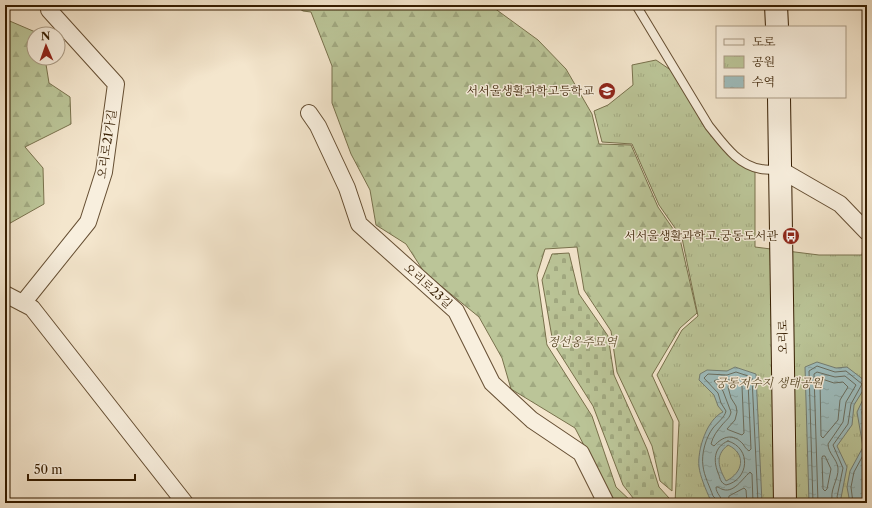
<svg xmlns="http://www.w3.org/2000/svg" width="872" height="508" viewBox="0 0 872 508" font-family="'Libre Caslon Text','Noto Serif KR',serif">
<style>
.forest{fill:url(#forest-firs);stroke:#78714c}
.cemetery{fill:url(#cemetery-stones);stroke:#78714c}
.park{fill:url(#park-tufts);stroke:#78714c}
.water{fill:url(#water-ripples);stroke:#747e73;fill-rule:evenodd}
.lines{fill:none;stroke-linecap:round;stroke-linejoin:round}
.shore{stroke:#6a6e60;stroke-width:1}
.lane-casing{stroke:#664f33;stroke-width:10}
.street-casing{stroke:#664f33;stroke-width:18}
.secondary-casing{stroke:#361d00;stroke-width:24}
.lane{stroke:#f8efde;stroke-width:8}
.street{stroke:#f8efde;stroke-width:16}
.secondary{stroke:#f8efde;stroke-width:22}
.labels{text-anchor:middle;stroke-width:3;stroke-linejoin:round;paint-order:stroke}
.poi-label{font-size:12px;fill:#361d00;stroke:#f8efde;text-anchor:end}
.street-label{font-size:12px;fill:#361d00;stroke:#f8efde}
.park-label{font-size:12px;font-style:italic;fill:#5e4f2e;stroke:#f8efde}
</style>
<defs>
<pattern id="forest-firs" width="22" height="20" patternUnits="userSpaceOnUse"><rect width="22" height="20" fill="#bbc598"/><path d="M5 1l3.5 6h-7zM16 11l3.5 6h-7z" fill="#a1a981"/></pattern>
<pattern id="cemetery-stones" width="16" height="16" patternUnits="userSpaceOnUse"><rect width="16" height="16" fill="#bbc598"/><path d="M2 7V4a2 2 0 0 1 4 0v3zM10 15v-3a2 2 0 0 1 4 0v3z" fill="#a1a981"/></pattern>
<pattern id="park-tufts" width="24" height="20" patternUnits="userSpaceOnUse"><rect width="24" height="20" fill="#bbc598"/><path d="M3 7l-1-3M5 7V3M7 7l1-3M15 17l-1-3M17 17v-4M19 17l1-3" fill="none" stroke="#a1a981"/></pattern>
<pattern id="water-ripples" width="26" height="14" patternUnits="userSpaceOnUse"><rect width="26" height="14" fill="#9ebebf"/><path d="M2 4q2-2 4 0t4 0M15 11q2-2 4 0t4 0" fill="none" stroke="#89a3a2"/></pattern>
</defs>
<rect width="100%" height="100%" fill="#f4e6cd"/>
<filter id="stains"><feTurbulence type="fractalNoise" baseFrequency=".005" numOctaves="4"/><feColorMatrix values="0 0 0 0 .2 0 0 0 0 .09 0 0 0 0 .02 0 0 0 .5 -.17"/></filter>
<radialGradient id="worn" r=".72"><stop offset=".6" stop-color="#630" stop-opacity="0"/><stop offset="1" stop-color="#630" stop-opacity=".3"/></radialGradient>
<g class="forest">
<path d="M294,5H490L538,40L566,69L592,114L599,144L631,145L658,207L680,239L697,313L680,328L652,375L673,421L672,491L660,481L652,446L617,372L611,331L584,290L577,247L545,249L537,275L547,345L592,416L616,487L633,503H614L575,428L511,389L502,358L479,317L424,272L406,244L376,225L370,190L351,154L332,103V66L311,12L303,11Z"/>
<path d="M5,19L40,34H34V58H45L49,83L70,97L71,124L25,147L43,168L44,204L5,226Z"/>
</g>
<path class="cemetery" d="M569,253L579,294L608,336L614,375L647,449L659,487L669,498L670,503H637L623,485L593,406L553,343L542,280L552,254Z"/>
<path class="park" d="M656,60L678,75L703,125L737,162L755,170V247L819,255H862L865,237L867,238V503H675L679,422L657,375L682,330L698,316L682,238L659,205L632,144L602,142L594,111L608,105L633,85L632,65Z"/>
<g class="water">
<path d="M817,362L836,368L847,367L864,380L867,384L854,405L852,425L837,446L847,467L841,498L845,503H809L805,367Z"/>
<path d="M735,367L756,374L762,503H716L710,499C706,490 700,476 699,467C697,450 707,419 723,412L718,406L714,395L699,380L700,374L707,370L727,371ZM728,445C747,454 743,473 726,481C719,468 714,456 728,445Z"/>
<path d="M867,391V480L863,489L865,503H850L847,487L850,471L863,447L857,412Z"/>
</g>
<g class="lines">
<g class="shore">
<path d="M736,377L748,382L751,449L749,451C746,449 745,447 743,444C733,433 723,436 714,446L711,444C713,436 717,431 722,425C726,420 730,418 731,412L723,391L714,381L716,380H729Z"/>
<path d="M822,379L834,383L843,382L848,387L840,400L838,420L823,438L821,436L820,381Z"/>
<path d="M736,384L742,386L744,433L742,435L729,430L727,429L735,420L737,412L736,406L731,398L728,387Z"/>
<path d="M728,441C752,448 749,480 726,485C721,483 720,479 719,475C713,462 713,447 728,441Z"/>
<path d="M823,456H825L831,469L827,489L825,491L823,489L822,458Z"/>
<path d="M717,503L716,499L713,496C710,487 704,476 703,466C701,454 706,437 713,428C717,423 725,417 726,411L721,403L718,393L704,378L708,374L727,375L736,372L751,377L752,378L758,503"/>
<path d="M722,503C722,496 716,494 716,487H718C732,497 741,480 750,472L752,474L753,503"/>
<path d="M728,503L729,496L744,488L746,490L747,503"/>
<path d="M813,503L809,371L817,366L835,372L846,371L862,384L851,404L848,424L833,445L843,468L837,497L840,503"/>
<path d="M818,503L814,374L817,372L835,377L845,376L856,385L846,402L843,422L828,444C828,453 837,459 838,468C839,480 828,491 833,503"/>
<path d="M853,503L851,487L854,472L867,448L862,412L867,400"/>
</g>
<g class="lane-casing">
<path id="lane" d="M636,5L709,126C723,143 737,165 761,169C767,170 774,170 780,170"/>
</g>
<g class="street-casing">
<g id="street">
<path d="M309,113L318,126L347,188L359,224L456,311L492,383L532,420L581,453L606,503"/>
<path d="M781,170L840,204L867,232"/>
<path d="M5,294L32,308L185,503"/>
<path d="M23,303L88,222L104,172L116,84L49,10"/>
</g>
</g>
<g class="secondary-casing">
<g id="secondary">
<path d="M776,5L777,27"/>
<path d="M779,97L785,503"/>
</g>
</g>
<use href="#lane" class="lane"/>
<use href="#street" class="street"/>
<use href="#secondary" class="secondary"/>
</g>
<defs>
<g id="school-disc" transform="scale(0.9)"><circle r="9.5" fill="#8f2418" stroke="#f8efde"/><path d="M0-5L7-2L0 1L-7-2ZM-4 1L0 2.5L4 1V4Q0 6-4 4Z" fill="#fff"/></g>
<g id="bus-disc" transform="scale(0.9)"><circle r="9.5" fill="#8f2418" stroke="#f8efde"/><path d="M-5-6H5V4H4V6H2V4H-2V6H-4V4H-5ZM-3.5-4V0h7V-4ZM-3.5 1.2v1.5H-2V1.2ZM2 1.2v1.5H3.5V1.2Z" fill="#fff"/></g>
</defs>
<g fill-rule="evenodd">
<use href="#school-disc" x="607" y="91"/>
<use href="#bus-disc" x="791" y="236"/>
</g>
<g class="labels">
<g class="poi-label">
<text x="594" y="95">서서울생활과학고등학교</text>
<text x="778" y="240">서서울생활과학고.궁동도서관</text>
</g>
<g class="street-label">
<text transform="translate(107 144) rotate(-81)" y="4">오리로21가길</text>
<text transform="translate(428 286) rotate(42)" y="4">오리로23길</text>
<text transform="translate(783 337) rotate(-91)" y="4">오리로</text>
</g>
<g class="park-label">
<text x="582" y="346">정선옹주묘역</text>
<text x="769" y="387">궁동저수지 생태공원</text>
</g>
</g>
<rect width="872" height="508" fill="none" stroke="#f4e6cd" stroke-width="20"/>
<rect x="6" y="6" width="860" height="496" fill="none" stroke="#361d00" stroke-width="2"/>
<rect x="10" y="10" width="852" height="488" fill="none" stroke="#361d00"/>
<rect x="716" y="26" width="130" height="72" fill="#f8efde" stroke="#aa9b85"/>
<rect x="724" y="39" width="20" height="6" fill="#f8efde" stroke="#aa9b85"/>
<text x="752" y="46" font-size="12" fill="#361d00">도로</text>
<rect x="724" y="56" width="20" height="12" fill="url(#park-tufts)" stroke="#aa9b85"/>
<text x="752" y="66" font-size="12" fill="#361d00">공원</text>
<rect x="724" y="76" width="20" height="12" fill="url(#water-ripples)" stroke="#aa9b85"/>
<text x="752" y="86" font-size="12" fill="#361d00">수역</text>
<g transform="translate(46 46) rotate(358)"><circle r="19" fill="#f8efde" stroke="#aa9b85"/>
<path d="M0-3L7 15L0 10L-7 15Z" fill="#8f2418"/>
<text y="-6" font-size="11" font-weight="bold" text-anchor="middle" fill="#361d00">N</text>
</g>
<path d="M28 474v6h107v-6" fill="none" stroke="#361d00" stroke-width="2"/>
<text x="34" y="474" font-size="12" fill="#361d00" stroke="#f8efde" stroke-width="3" paint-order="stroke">50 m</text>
<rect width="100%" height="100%" filter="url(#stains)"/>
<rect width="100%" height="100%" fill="url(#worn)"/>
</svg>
